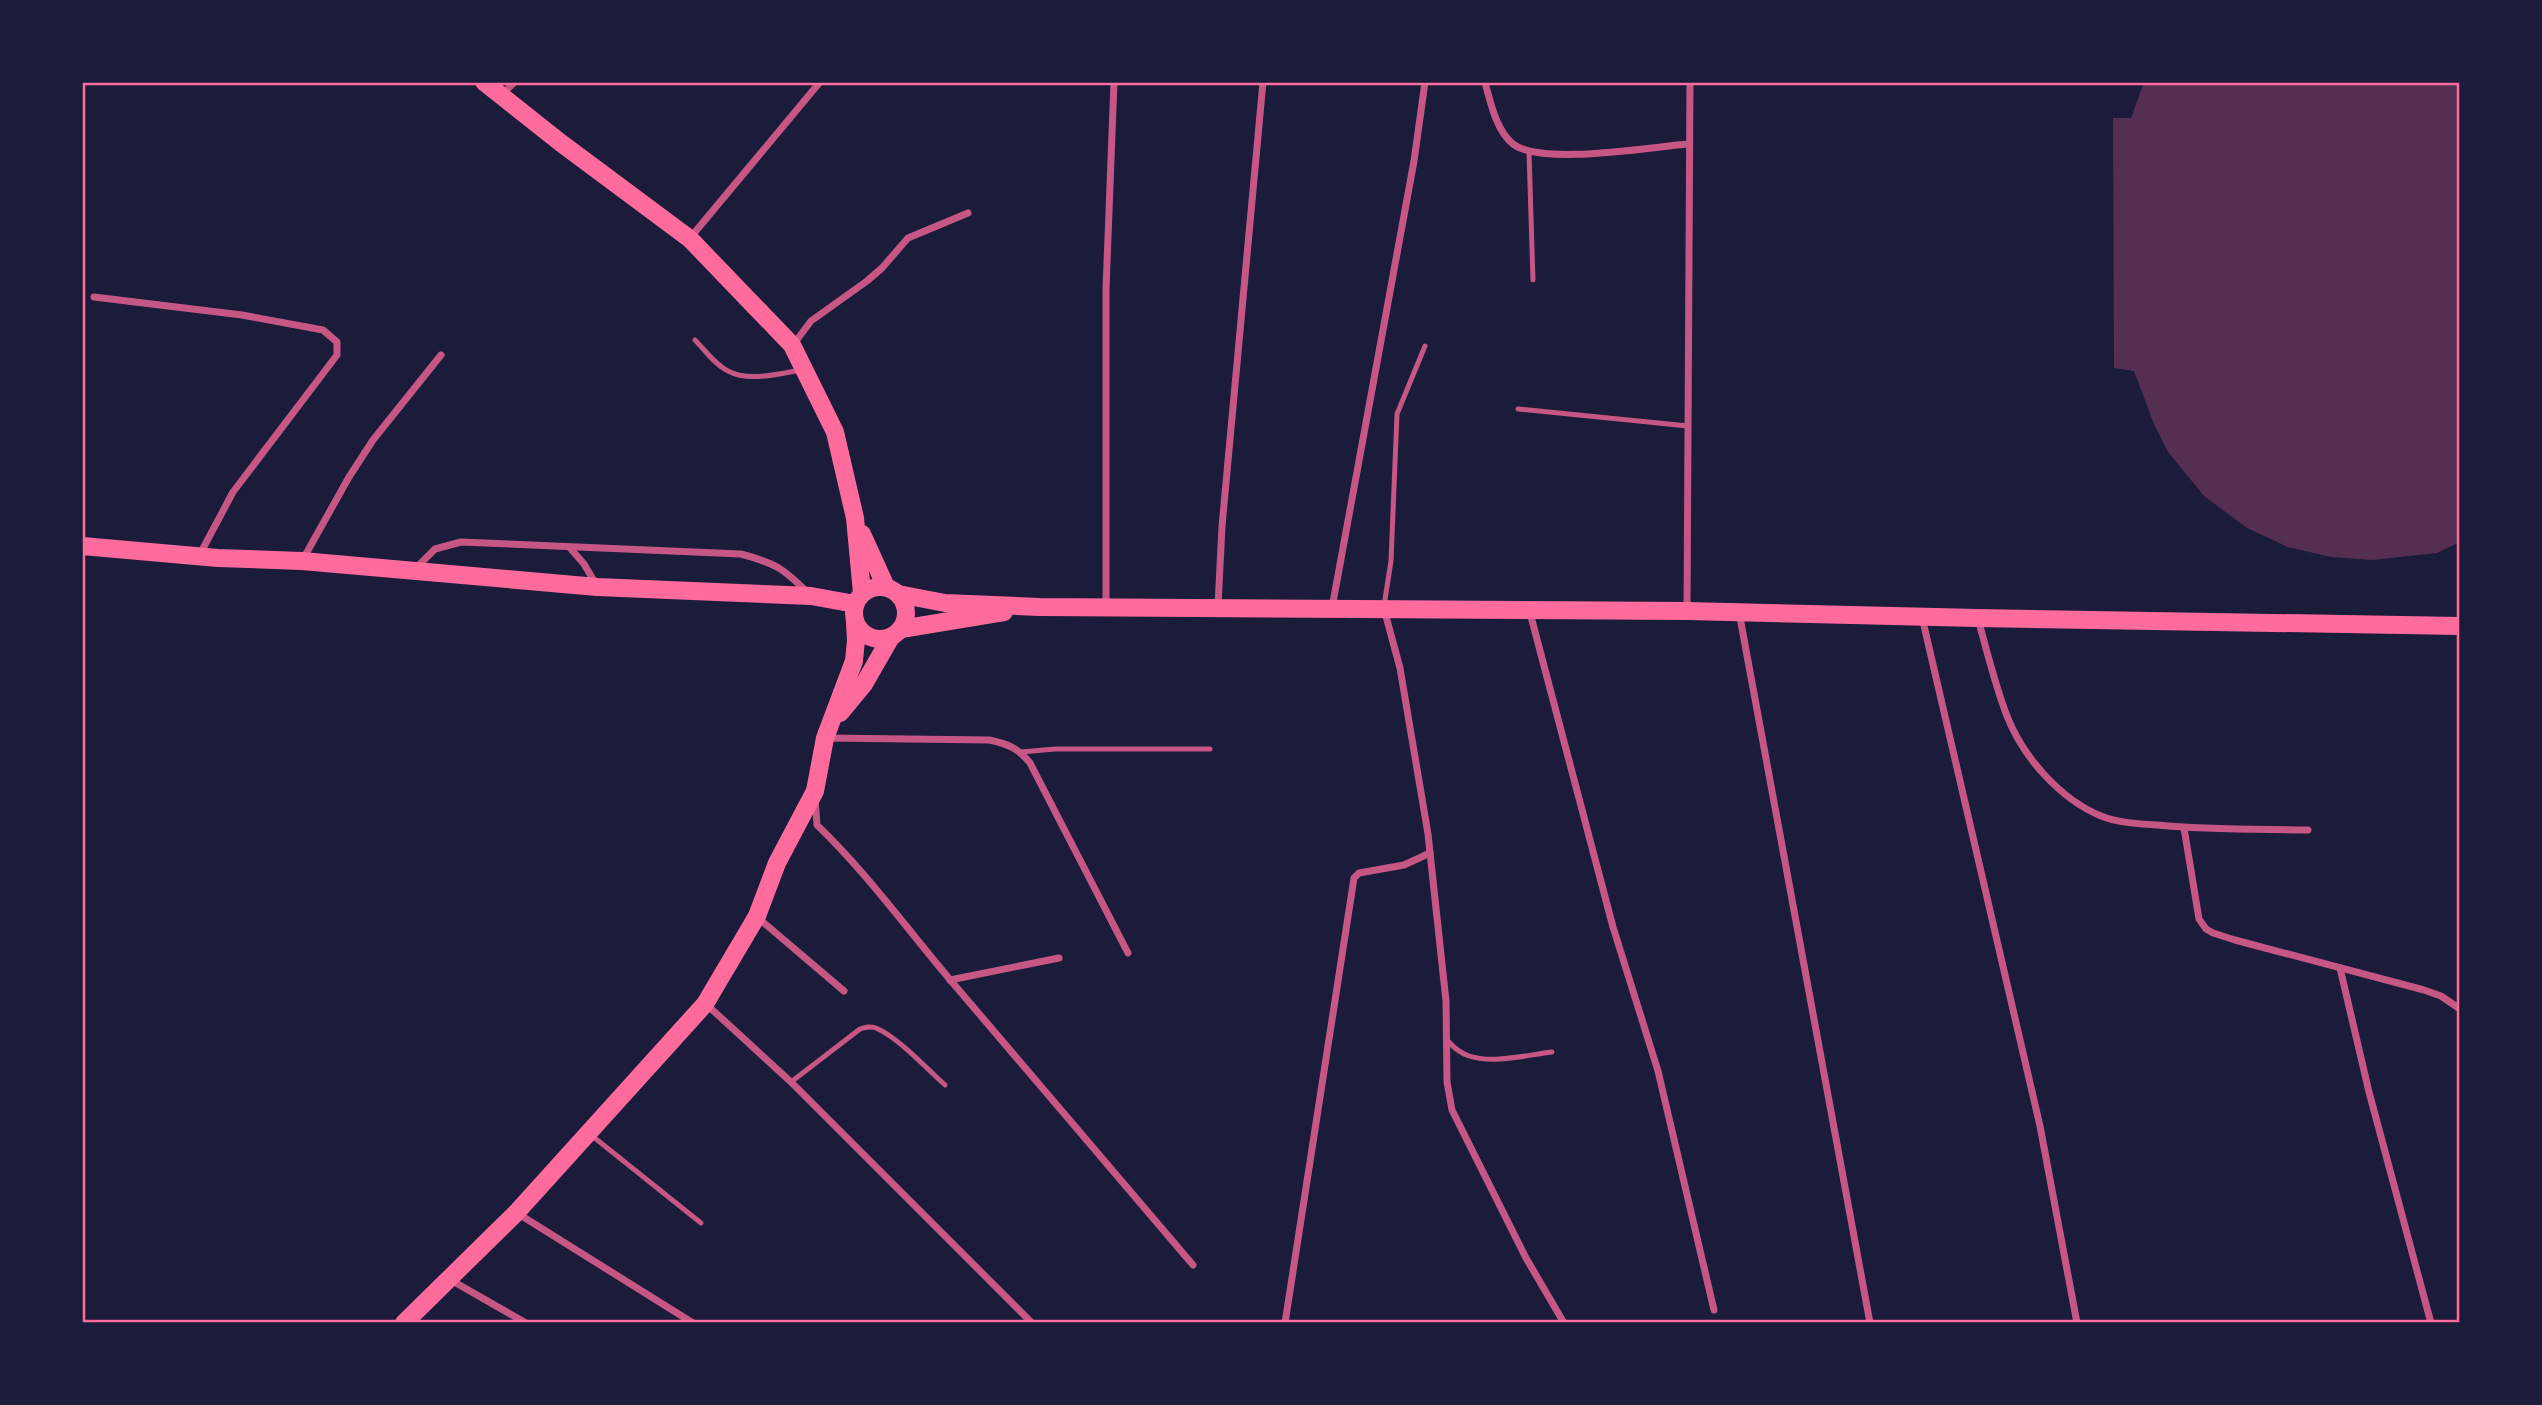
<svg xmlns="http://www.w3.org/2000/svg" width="2542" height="1405" viewBox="0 0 2542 1405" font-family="Poppins,sans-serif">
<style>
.building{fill:#542f53}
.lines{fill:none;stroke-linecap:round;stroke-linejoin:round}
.service{stroke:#c65784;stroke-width:5}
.minor{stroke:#c65784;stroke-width:7}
.primary{stroke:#ff6b9d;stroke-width:18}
.trunk{stroke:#ff6b9d;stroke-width:18}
.neatline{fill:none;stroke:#ff6b9d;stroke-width:2.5}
</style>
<rect width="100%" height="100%" fill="#1b1b3a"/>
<path class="building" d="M2144,82H2460V542L2437,553L2372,560L2331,557L2288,547L2247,528L2204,496L2168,452L2154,424L2134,371L2114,368L2113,118H2131Z"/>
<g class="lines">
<g class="service">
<path d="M1529,152L1533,280"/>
<path d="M695,340C705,350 715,365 728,371C748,382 779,374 801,370"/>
<path d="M1518,409L1688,426"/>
<path d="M1384,606L1391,561L1397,414L1425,346"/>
<path d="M1021,752L1055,749H1210"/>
<path d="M1447,1040C1453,1047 1460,1053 1469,1056C1494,1064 1526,1055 1552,1052"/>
<path d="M791,1082L860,1029C866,1027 870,1026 876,1028C899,1038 926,1068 945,1085"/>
<path d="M591,1135L701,1223"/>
</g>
<g class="minor">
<path d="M1486,86C1491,105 1497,131 1513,144C1541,166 1650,147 1688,144"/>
<path d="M500,96L515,82"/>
<path d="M690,238L820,82"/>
<path d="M94,297L242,315L323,330L337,342V355L233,492L199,556"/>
<path d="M793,345L811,321L867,281L882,268L908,238L968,213"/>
<path d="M570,548L584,564L597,586"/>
<path d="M302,561L349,477L373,440L441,355"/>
<path d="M415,569L435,549L461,542L741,554C775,563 783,568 808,593"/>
<path d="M1106,606V289L1114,82"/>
<path d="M1218,606L1222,526L1263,82"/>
<path d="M1332,608L1414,161L1425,82"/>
<path d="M1384,609L1400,668L1428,834L1446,1001L1447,1082L1452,1110L1526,1258L1564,1323"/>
<path d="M1529,609L1613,927L1658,1071L1714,1310"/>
<path d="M1687,610L1690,82"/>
<path d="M1739,612L1870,1323"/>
<path d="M1922,617L2040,1126L2077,1323"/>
<path d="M1978,619C1987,651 1995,685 2007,716C2023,757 2060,799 2101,816C2118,823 2140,824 2158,825C2209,830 2258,829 2308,830"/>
<path d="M826,738L989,740C1008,744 1018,748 1030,763L1128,953"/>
<path d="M815,798L817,825C867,873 907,929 952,982C1032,1077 1113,1171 1193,1265"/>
<path d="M2184,828L2199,919L2206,929L2213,933L2235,940L2424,990L2441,996L2460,1009"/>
<path d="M757,917L844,991"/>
<path d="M2340,968L2369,1092L2431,1323"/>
<path d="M950,980L1059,958"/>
<path d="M706,1004L791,1082L1032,1323"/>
<path d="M517,1213L693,1323"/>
<path d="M449,1279L526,1323"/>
<path d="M1285,1323L1354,878L1359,873L1404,865L1430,853"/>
</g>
<g class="primary">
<path d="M82,546L218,558L302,561L597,587L811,596L855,604"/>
<path d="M898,594L945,603L1039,607L1687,611L1977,618L2460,626"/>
<path d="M901,629L1004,612"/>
</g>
<g class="trunk">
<path d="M484,82L561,143L690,239L792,345L835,432L855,518L862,593"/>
<path d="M862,534L886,587"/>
<circle cx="880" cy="613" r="26"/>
<path d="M840,713L864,684L891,637"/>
<path d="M404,1323L516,1213L705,1004L757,916L777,863L815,791L825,738L854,661L856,640L855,622"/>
</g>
</g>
<rect width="2542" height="1405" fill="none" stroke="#1b1b3a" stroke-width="168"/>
<rect x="84" y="84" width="2374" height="1237" class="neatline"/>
</svg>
